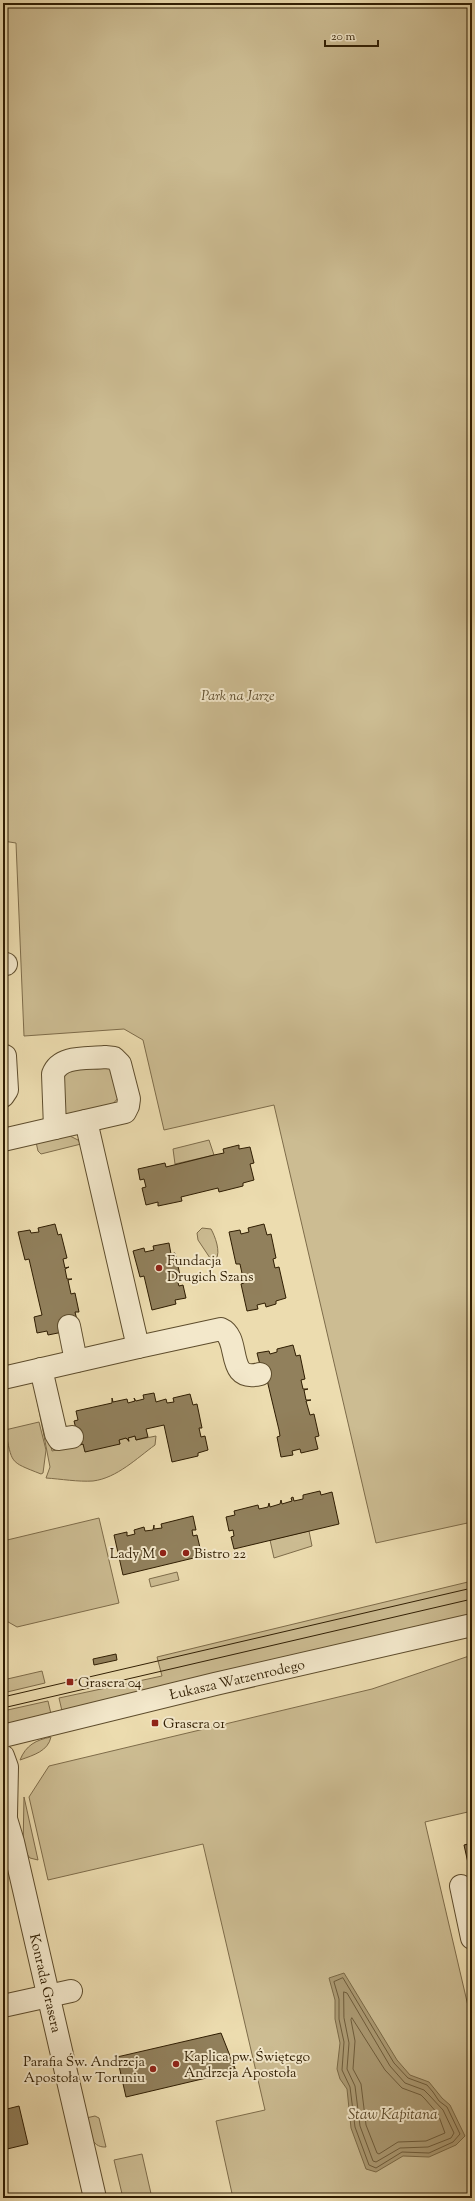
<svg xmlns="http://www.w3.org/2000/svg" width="475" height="2201" viewBox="0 0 475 2201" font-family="'Sorts Mill Goudy',serif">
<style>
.green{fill:#ccbc92;stroke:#7e6c4a}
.water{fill:#ac9b74;stroke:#7a6946}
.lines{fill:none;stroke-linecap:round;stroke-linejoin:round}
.shore{stroke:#6e5c3b;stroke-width:1}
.building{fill:#91805c;stroke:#2f1d02}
.minor-casing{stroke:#5e4d2d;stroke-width:24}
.minor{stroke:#f3e8cb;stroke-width:22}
.tram{stroke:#2f1d02;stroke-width:1}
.poi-dot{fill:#8f2418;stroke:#f3e8cb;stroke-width:1.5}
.labels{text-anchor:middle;stroke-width:4;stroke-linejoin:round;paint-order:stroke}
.park-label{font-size:14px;font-style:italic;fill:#5e4d2d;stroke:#f3e8cb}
.poi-label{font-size:14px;fill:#2f1d02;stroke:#f3e8cb;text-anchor:start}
.street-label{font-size:14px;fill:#2f1d02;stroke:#f3e8cb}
.water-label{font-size:15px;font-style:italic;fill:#5b492a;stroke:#f3e8cb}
</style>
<rect width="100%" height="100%" fill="#ecdcaf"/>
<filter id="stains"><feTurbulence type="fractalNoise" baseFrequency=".005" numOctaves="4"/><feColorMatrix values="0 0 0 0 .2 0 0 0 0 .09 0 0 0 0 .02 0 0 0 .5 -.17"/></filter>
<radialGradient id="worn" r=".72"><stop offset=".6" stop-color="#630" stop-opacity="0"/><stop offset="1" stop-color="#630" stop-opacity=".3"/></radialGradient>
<g class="green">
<path d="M3,3H472V1522L376,1543L274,1105L164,1130L143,1040L124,1029L24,1036L16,843L3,841Z"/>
<path d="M108,1067L111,1070L119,1097L110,1107L67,1116L63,1113L64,1074L73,1068Z"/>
<path d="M68,1135L78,1140L81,1144L41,1154L38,1151L36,1142Z"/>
<path d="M209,1140L214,1155L175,1164L173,1149Z"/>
<path d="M202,1228L211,1229C215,1236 221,1252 216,1259L210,1258L198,1240L197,1233Z"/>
<path d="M40,1397L52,1451L83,1444H120L119,1440L126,1438L129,1442L128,1438L135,1436L136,1440L156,1436L155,1445C137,1458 117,1478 93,1481C78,1482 61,1479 46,1478L50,1467L37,1400Z"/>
<path d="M39,1422L46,1450L43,1473L41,1474C8,1461 13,1464 5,1430Z"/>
<path d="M99,1518L119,1603L17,1627L3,1619V1541Z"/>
<path d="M309,1531L312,1546L274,1558L270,1540Z"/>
<path d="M177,1572L179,1580L151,1587L149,1579Z"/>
<path d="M472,1581V1615L62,1711L59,1698L162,1676L157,1657Z"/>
<path d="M472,1655V1811L425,1822L472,2023V2198H233L216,2121L265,2110L203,1844L48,1880L29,1797L49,1766L372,1689Z"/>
<path d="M42,1671L45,1683L3,1693V1680Z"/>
<path d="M48,1701L51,1714L9,1725L3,1724V1711Z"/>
<path d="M51,1737C48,1751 34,1755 20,1760C26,1745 36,1740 51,1737Z"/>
<path d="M24,1797L38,1860L30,1858L23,1849Z"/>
<path d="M95,2116L99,2118L106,2147C90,2148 89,2130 86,2118Z"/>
<path d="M142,2154L152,2198H123L114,2160Z"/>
</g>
<path class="water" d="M344,1973L397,2060L410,2075L429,2082L442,2098L450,2105L465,2136L456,2145L429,2157L403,2156L376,2172L366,2169L351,2128L347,2089L340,2079L337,2069L340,2043L335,2019V2000L329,1978Z"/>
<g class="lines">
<g class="shore">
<path d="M343,1978L394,2063L408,2078L427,2085L433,2092L439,2101L447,2107L460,2134L453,2142L429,2153L402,2152L376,2168L369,2165L355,2127L350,2087L342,2070L344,2042L339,2019V1999L334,1982Z"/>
<path d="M344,1992L347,1993L390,2066L405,2083L424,2090L429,2095L443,2110L454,2133L451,2138L428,2147L400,2148L376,2162L373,2161L360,2126L355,2086L347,2069L349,2043L344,2018Z"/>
<path d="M352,2018L385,2070L402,2088L421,2095L425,2099L438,2114L445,2133L426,2141L398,2142L379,2154L377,2153L366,2125L361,2084L353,2069L355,2041L351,2020Z"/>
</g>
</g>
<g class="building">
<path d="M239,1145V1149L250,1147L254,1163L250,1164L254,1180L243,1183V1186L219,1192L218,1188L181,1197L182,1201L158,1206V1202L146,1205L142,1188L146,1187L144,1179L140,1180L138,1169L165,1163L166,1167L214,1155L224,1153L223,1149Z"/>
<path d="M55,1224L58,1235L61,1234L67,1258L63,1259L65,1268L69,1267L65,1269L67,1279H72L68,1280L71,1294L75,1293L79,1312H75L78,1324L63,1332L48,1335L47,1331L37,1333L34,1317L42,1315L29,1259L25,1260L18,1232L30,1230L31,1233L39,1232L38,1228Z"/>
<path d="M264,1224L267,1235L271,1234L276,1258L273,1259L275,1268L279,1267L286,1298L276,1301V1304L266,1307L265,1303L257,1305L258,1309L247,1311L241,1284L244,1283L240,1264H236L229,1232L240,1230L241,1234L249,1232L248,1228Z"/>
<path d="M169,1243L171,1254L175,1253L180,1275L176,1276L179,1286L183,1285L186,1298L175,1300L176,1304L152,1310L144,1276L140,1277L133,1251L144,1248L145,1252L154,1250L153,1246Z"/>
<path d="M293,1345L296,1356L300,1355L305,1379L301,1380L303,1389H308L304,1390L306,1400H311L306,1401L310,1415L314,1414L319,1436L315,1437L318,1449L301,1453L300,1449L292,1451L293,1455L281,1457L277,1437L280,1436L279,1430L267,1380L264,1381L257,1353L269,1351L270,1354L277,1352V1349Z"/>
<path d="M154,1393L156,1402L166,1399L167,1403L174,1402L173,1398L190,1394L193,1405L197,1404L202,1428H199L201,1437L205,1436L208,1450L198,1453V1456L172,1462L164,1425L146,1429L148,1437L136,1440L135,1436L128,1438L129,1441L126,1438L119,1440L120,1444L85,1452L83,1444L80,1445L74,1421L78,1420L76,1411L112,1403V1398L113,1402L127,1399L128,1403L135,1401L134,1398L136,1401L144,1399L143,1395Z"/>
<path d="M320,1491L321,1495L332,1492L339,1524L234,1549L231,1537L234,1536L233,1530L229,1531L226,1517L235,1515L234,1511L258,1505L259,1509L268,1507L269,1503L270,1507L280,1504L281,1500L282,1504L292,1501L291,1498L293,1497L294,1501L303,1499V1495Z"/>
<path d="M193,1516L196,1530H192L193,1536L197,1535L202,1556L123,1575L114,1535L127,1532V1536L135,1534L134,1530L144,1527L145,1531L153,1530L154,1525V1529L162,1528L161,1524Z"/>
<path d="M116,1654L117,1660L94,1665L93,1659Z"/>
<path d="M472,1843V1881L464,1845Z"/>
<path d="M221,2033L236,2071L126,2097L117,2057Z"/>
<path d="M19,2106L28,2144L3,2150V2110Z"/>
</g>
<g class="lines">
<g class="minor-casing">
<g id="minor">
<path d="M3,964H6"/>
<path d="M105,1057L114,1058L120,1064L129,1099L128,1106L125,1112L55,1128L53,1074C60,1055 87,1059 105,1057Z"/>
<path d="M3,1096L7,1090L5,1056"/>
<path d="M3,1140L55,1128"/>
<path d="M69,1326L76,1361"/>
<path d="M138,1347L221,1329C242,1338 224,1383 260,1374"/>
<path d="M41,1369L56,1434L59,1439L72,1437"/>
<path d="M3,1378L138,1347L86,1121"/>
<path d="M3,1736L215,1684L472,1625"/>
<path d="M3,1756L7,1767L6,1815"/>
<path d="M3,1809L13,1842L95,2198"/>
<path d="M461,1886L472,1938"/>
<path d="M3,2006L71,1991"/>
</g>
</g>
<use href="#minor" class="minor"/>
<g class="tram">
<path d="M3,1697L472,1588"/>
<path d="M3,1708L472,1599"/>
</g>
</g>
<g class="poi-dot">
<circle cx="159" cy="1268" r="4"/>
<circle cx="163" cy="1553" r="4"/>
<circle cx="186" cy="1553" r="4"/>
<rect x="66" y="1678" width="8" height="8" rx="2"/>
<rect x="151" y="1719" width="8" height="8" rx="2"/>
<circle cx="176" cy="2064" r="4"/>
<circle cx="153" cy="2069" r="4"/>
</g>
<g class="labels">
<g class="park-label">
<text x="238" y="700">Park na Jarze</text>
</g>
<g class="poi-label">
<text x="167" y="1265">Fundacja<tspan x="167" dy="16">Drugich Szans</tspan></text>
<text x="155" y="1558" text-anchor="end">Lady M</text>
<text x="194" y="1558">Bistro 22</text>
<text x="78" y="1687">Grasera 04</text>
<text x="163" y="1728">Grasera 01</text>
<text x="184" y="2061">Kaplica pw. Świętego<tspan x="184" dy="16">Andrzeja Apostoła</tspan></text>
<text x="145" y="2066" text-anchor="end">Parafia Św. Andrzeja<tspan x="145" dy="16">Apostoła w Toruniu</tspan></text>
</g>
<g class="street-label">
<text transform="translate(237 1679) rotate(-13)" y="5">Łukasza Watzenrodego</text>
<text transform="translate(46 1983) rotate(77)" y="5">Konrada Grasera</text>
</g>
<g class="water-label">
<text x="393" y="2119">Staw Kapitana</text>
</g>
</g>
<rect width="475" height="2201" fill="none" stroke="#ecdcaf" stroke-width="16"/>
<rect x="4" y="4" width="467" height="2193" fill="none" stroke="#2f1d02" stroke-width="2"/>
<rect x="8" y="8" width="459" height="2185" fill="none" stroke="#2f1d02"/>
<path d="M325 40v6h53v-6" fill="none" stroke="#2f1d02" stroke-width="2"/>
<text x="331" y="40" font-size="12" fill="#2f1d02" stroke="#f3e8cb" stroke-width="3" paint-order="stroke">20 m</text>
<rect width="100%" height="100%" filter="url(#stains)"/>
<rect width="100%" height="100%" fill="url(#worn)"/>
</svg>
